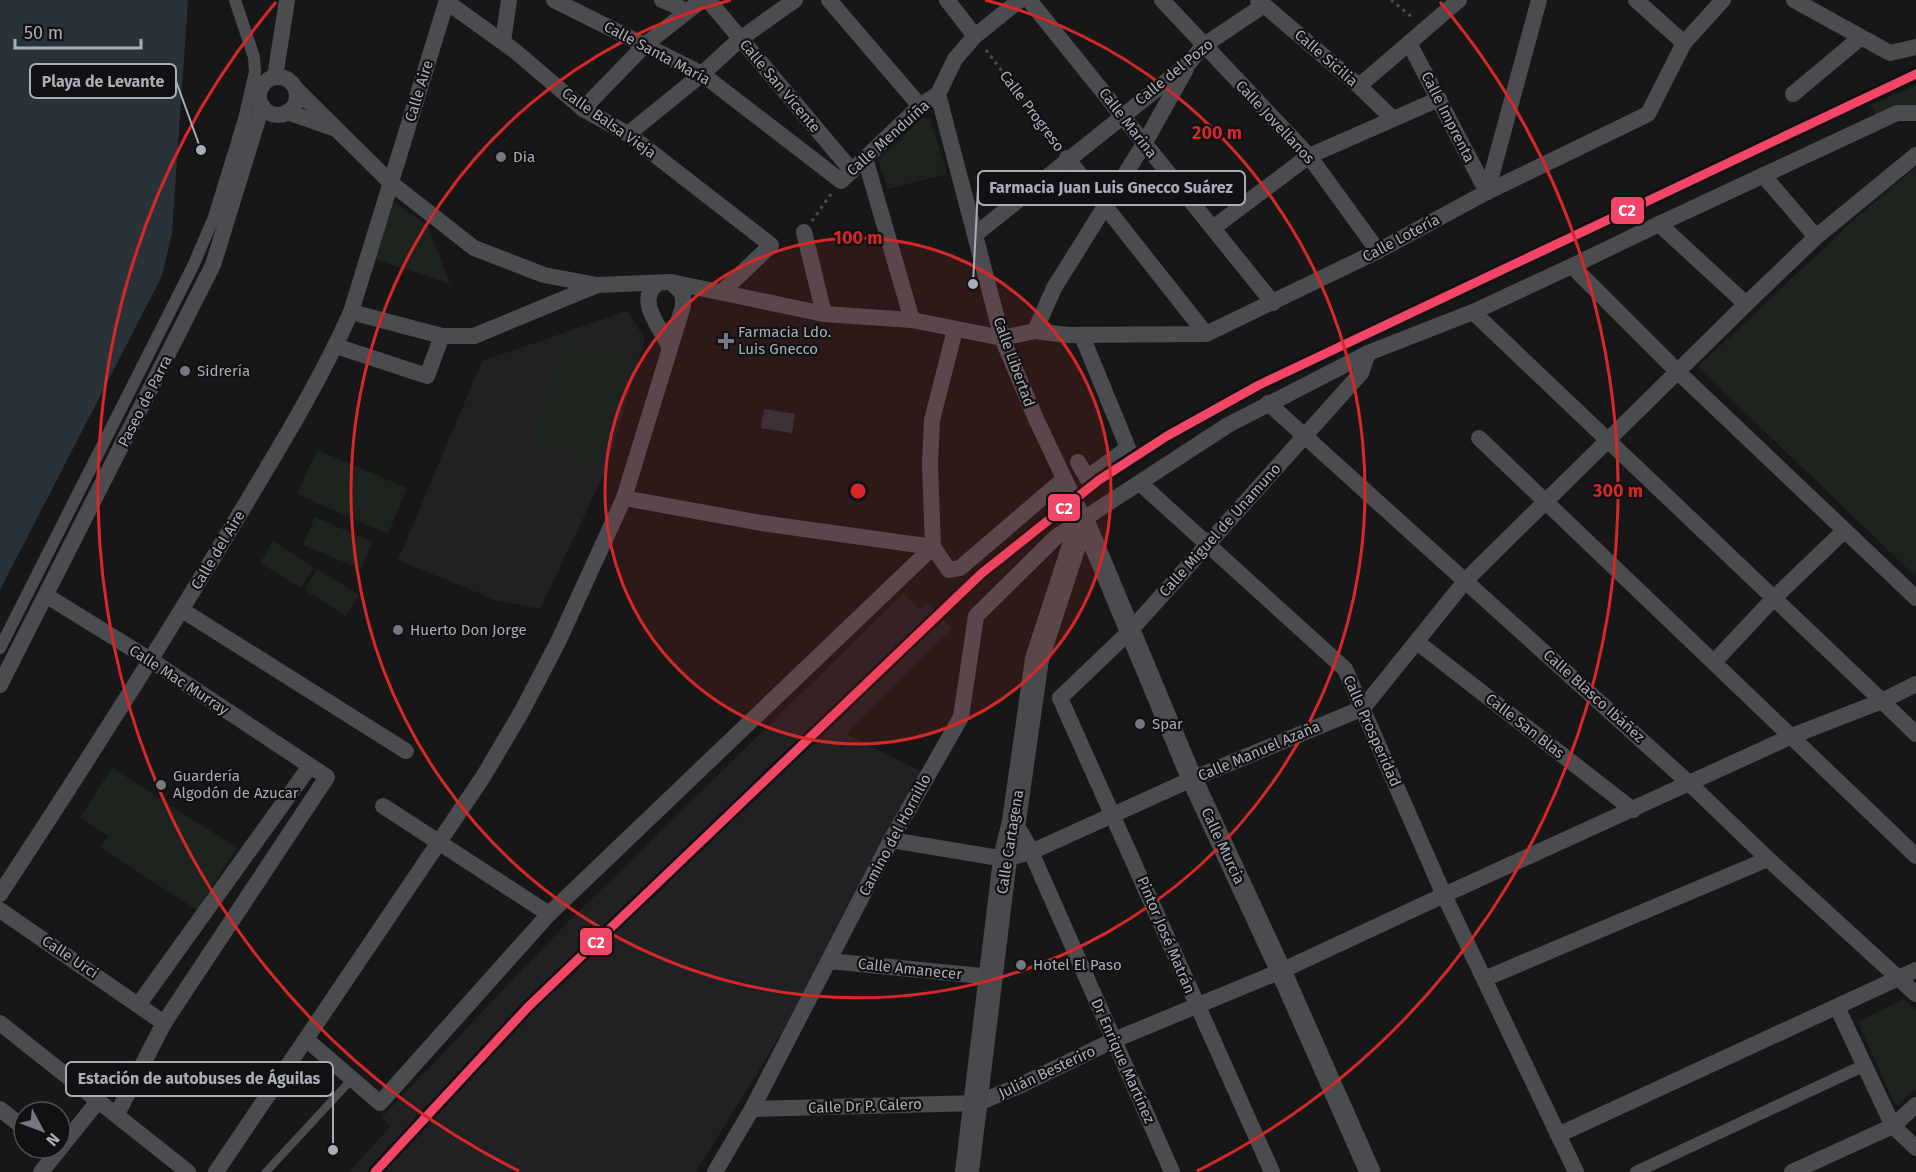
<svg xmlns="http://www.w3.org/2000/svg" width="1916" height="1172" viewBox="0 0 1916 1172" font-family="'Fira Sans',sans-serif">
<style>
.built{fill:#212123}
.green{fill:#1d241e}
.water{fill:#2a3239}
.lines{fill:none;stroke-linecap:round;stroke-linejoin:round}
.path{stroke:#4d4e52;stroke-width:3;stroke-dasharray:3 4.5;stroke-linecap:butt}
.service{stroke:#4b4c50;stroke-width:8}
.pedestrian{stroke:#4b4c50;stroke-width:12}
.minor{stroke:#4b4c50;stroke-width:16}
.tertiary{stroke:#4b4c50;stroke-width:21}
.secondary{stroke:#4a4a4e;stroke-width:24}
.rail-1-casing{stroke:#111113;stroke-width:14}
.rail-1{stroke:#f34667;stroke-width:9}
.ring{fill:none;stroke:#d62828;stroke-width:3}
.poi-dot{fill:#757880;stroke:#111113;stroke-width:2}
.labels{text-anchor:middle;stroke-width:4.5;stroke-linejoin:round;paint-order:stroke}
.street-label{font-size:15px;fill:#a8adb8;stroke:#111113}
.poi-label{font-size:15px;fill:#a8adb8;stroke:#111113;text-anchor:start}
.centre{fill:#d62828;stroke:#111113;stroke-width:3}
.ring-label{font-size:18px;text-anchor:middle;font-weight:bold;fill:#d62828;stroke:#111113;stroke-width:4.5;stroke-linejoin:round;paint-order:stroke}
.leader{fill:none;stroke:#a8adb8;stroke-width:2}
.callout-dot{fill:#a8adb8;stroke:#111113;stroke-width:2}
.callout{fill:#111113;stroke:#a8adb8;stroke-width:2}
.callout-label{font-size:16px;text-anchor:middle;font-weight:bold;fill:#a8adb8}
.line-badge{stroke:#111113;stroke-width:2}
.badge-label{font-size:16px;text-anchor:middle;font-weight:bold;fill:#fff}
</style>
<rect width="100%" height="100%" fill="#171717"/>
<g class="built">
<path d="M627,311L645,339L605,472L540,609L495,600L398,560L482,361Z"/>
<path d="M904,593L919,609L928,603L952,629L846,734L924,773L785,1028L696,1172H349L390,1127L382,1117L567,923Z"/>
</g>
<g class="green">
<path d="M1916,85V105L1876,115L1871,105Z"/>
<path d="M923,117L930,119L947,174L888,189L878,160Z"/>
<path d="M1916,167V577L1698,367L1857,217Z"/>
<path d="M392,201L428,226L450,284L375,259Z"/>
<path d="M565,338L629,358L597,467L532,447Z"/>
<path d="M317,450L407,488L388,534L297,494Z"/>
<path d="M315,517L372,542L361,569L303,545Z"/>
<path d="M273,541L314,567L301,588L260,563Z"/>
<path d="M317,569L359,595L346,616L305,590Z"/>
<path d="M112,768L237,848L197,910L101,848L108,836L80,817Z"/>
<path d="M1904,999L1916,1010V1088L1896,1107L1858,1022Z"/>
</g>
<g class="water">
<path d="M0,0H188L172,233L162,276L0,590Z"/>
<path d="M764,409L795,414L792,433L761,428Z"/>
</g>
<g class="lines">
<g class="path">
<path d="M1391,0L1413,18"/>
<path d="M986,50L1058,145"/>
<path d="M812,221L831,194"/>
</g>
<path class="service" d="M266,1172L352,1079"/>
<g class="pedestrian">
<path d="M0,648L193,266L214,217L244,119L255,72L254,57L235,0"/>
<path d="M1636,1172L1865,1065"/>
</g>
<g class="minor">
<path d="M554,0L702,74L841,181L920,106L938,94L955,59L975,36L1020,0"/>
<path d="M662,0L687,11"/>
<path d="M708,0L852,171"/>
<path d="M829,0L920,106"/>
<path d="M947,0L975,36"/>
<path d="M1029,0L1273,303"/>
<path d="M1162,0L1309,156L1378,251"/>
<path d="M1258,0L1359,86L1392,118"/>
<path d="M1636,0L1684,43"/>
<path d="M1794,0L1890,53L1916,47"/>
<path d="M447,2L515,51L583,109L628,134L771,245L723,291"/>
<path d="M503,42L509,0"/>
<path d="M1409,43L1487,192"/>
<path d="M275,77L287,0"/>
<circle cx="278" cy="96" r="19"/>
<path d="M1359,86L1459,0"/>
<path d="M296,89L391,183L474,248L544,275L597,285L671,282L824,314L912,320L1002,338L1035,331L1067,335L1206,334L1378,251L1487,192L1648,114L1684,43L1723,0"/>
<path d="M938,94L1002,338L1036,419L1083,518"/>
<path d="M1793,94L1860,38"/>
<path d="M583,109L646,44L702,0"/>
<path d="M287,112L333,128"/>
<path d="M628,134L702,74L740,39L795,0"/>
<path d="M865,158L912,320"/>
<path d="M1067,158L1206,334"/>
<path d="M1763,175L1816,237"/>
<path d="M1487,192L1539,0"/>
<path d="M1659,224L1897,113H1916"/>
<path d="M1213,228L1309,156L1439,99"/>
<path d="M804,232L824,314"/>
<path d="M976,234L1189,63L1203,46L1264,5"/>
<path d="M659,283C634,298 660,327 669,346"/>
<path d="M1746,304L1816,237L1916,155"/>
<path d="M351,312L442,336H474L597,285"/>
<path d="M1473,312L1882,701L1916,684"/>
<path d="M955,330L932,420L930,464L933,547L949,570L960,568L1064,479"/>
<path d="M1035,331L1054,288L1144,144L1186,69"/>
<path d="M336,346L427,376L442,336"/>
<path d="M1268,403L1690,784L1768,859L1916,994"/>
<path d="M1479,438L1916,856"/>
<path d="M1078,462L1087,478L1128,448L1082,336"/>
<path d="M624,498L761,523L933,547"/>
<path d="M47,596L152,661L327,777L164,1023L117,1114"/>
<path d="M182,610L406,751"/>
<path d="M1417,642L1633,810"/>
<path d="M1715,661L1775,597L1844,531"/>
<path d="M0,685L213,265L262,106"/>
<path d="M1060,698L1272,1172"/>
<path d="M1060,698L1130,631L1361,373L1368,353"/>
<path d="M383,806L549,914"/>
<path d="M1014,821L1028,845L1172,1172"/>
<path d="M891,840L1005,859L1031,852L1192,779L1363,708L1466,580L1746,304L1659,224L1572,266L1677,371L1916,598"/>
<path d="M0,894C79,774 156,653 230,530C273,458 317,388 351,312L447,0"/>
<path d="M0,910L164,1023"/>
<path d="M829,961L992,977"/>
<path d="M1484,979L1768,859"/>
<path d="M139,1004L310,766"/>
<path d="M1837,1007L1893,1126L1916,1148"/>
<path d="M0,1023L188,1172"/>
<path d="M307,1040L380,1103L549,914L933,547"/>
<path d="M0,1109L24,1128"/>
<path d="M752,1109L978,1103L1019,1086L1114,1040L1281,971L1444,895L1345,669L1141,484"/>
<path d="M1558,1135L1916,970"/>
<path d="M41,1172L99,1100"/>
<path d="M216,1172L483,777L522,711L559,640L624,498L683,306V294L671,282"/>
<path d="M715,1172L752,1109L891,840L961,717L976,616L1056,537L1228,425L1368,353L1473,312L1572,266"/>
<path d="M1576,1172L1444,895L1792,736L1882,701L1916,734"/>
<path d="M1792,1172L1893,1126L1916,1105"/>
</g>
<path class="tertiary" d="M1083,518L1192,779L1281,971L1370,1172"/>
<path class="secondary" d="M967,1172L1005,859L1014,821L1037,659L1083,518"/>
<g class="rail-1-casing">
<path id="rail-1" d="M375,1172L528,1007L982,573L1099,480L1167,436L1259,385L1916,74"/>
</g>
<use href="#rail-1" class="rail-1"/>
</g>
<circle cx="858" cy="491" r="253" fill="#d62828" fill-opacity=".12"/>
<g class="ring">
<circle cx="858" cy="491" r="253"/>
<path d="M985 0A507 507 0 1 1 731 0"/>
<path d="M519 1171A760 760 0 0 1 276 2M1440 2A760 760 0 0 1 1197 1171"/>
</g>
<g class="poi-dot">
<circle cx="501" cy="157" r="6"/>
<path d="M723 332h6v6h6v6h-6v6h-6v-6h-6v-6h6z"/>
<circle cx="185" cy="371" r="6"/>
<circle cx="398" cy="630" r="6"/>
<circle cx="1140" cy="724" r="6"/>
<circle cx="161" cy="785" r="6"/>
<circle cx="1021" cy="965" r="6"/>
</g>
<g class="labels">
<g class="street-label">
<text transform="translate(657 53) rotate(28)" y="5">Calle Santa María</text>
<text transform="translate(1326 58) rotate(41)" y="5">Calle Sicilia</text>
<text transform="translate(1174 72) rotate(-39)" y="5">Calle del Pozo</text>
<text transform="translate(780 86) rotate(50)" y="5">Calle San Vicente</text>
<text transform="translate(419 91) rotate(-73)" y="5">Calle Aire</text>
<text transform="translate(1032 111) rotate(53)" y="5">Calle Progreso</text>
<text transform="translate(1448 117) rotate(63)" y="5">Calle Imprenta</text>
<text transform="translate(1275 122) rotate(47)" y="5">Calle Jovellanos</text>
<text transform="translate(609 123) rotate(35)" y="5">Calle Balsa Vieja</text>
<text transform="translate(1128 123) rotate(52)" y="5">Calle Marina</text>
<text transform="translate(888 138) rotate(-42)" y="5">Calle Menduiña</text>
<text transform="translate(1401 238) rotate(-28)" y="5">Calle Lotería</text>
<text transform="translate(1014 362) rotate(70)" y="5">Calle Libertad</text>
<text transform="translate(145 401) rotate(-63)" y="5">Paseo de Parra</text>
<text transform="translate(1220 530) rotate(-48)" y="5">Calle Miguel de Unamuno</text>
<text transform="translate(218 550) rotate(-59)" y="5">Calle del Aire</text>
<text transform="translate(179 680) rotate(33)" y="5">Calle Mac Murray</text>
<text transform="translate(1594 696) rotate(42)" y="5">Calle Blasco Ibáñez</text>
<text transform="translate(1525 726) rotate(38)" y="5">Calle San Blas</text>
<text transform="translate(1372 731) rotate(66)" y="5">Calle Prosperidad</text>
<text transform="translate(1259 751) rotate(-23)" y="5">Calle Manuel Azaña</text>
<text transform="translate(895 835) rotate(-62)" y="5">Camino del Hornillo</text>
<text transform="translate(1010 842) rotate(-81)" y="5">Calle Cartagena</text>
<text transform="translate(1223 846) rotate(65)" y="5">Calle Murcia</text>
<text transform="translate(1166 935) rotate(67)" y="5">Pintor José Matrán</text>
<text transform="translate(70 957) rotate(34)" y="5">Calle Urci</text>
<text transform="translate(910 969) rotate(6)" y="5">Calle Amanecer</text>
<text transform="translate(1123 1061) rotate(66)" y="5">Dr Enrique Martínez</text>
<text transform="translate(1047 1072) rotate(-25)" y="5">Julián Besteriro</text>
<text transform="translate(865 1106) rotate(-2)" y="5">Calle Dr P. Calero</text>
</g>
<g class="poi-label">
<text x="513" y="162">Dia</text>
<text x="738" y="337">Farmacia Ldo.<tspan x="738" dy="17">Luis Gnecco</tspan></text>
<text x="197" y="376">Sidrería</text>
<text x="410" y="635">Huerto Don Jorge</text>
<text x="1152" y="729">Spar</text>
<text x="173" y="781">Guardería<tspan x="173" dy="17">Algodón de Azucar</tspan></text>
<text x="1033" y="970">Hotel El Paso</text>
</g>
</g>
<circle cx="858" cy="491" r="9" class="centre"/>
<g class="ring-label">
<text x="1217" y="139">200 m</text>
<text x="858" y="244">100 m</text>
<text x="1618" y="497">300 m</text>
</g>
<path class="leader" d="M201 150L176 81M973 284L978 188M333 1150L333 1079"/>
<g class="callout-dot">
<circle cx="201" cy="150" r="6"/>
<circle cx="973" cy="284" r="6"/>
<circle cx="333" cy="1150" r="6"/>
</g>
<g class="callout">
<rect x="30" y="64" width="146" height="34" rx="6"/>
<rect x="978" y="171" width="267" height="34" rx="6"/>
<rect x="66" y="1062" width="267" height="34" rx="6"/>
</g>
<g class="callout-label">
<text x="103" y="87">Playa de Levante</text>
<text x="1111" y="193">Farmacia Juan Luis Gnecco Suárez</text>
<text x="199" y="1084">Estación de autobuses de Águilas</text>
</g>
<g class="line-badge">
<rect x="1610" y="196" width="35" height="29" rx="6" fill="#f34667"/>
<rect x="1047" y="493" width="34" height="29" rx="6" fill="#f34667"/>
<rect x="579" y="927" width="34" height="29" rx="6" fill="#f34667"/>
</g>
<g class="badge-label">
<text x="1627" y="216">C2</text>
<text x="1064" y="514">C2</text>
<text x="596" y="948">C2</text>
</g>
<g transform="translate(42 1130) rotate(131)"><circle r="28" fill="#111113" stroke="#4d4f55" stroke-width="1.5"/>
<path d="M0-4.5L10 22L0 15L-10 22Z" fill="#757880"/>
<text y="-9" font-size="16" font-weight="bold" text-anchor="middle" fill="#a8adb8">N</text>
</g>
<path d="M15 39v9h126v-9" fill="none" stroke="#a8adb8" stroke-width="3"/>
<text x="24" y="39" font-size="18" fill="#a8adb8" stroke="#111113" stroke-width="4.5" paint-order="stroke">50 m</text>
</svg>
